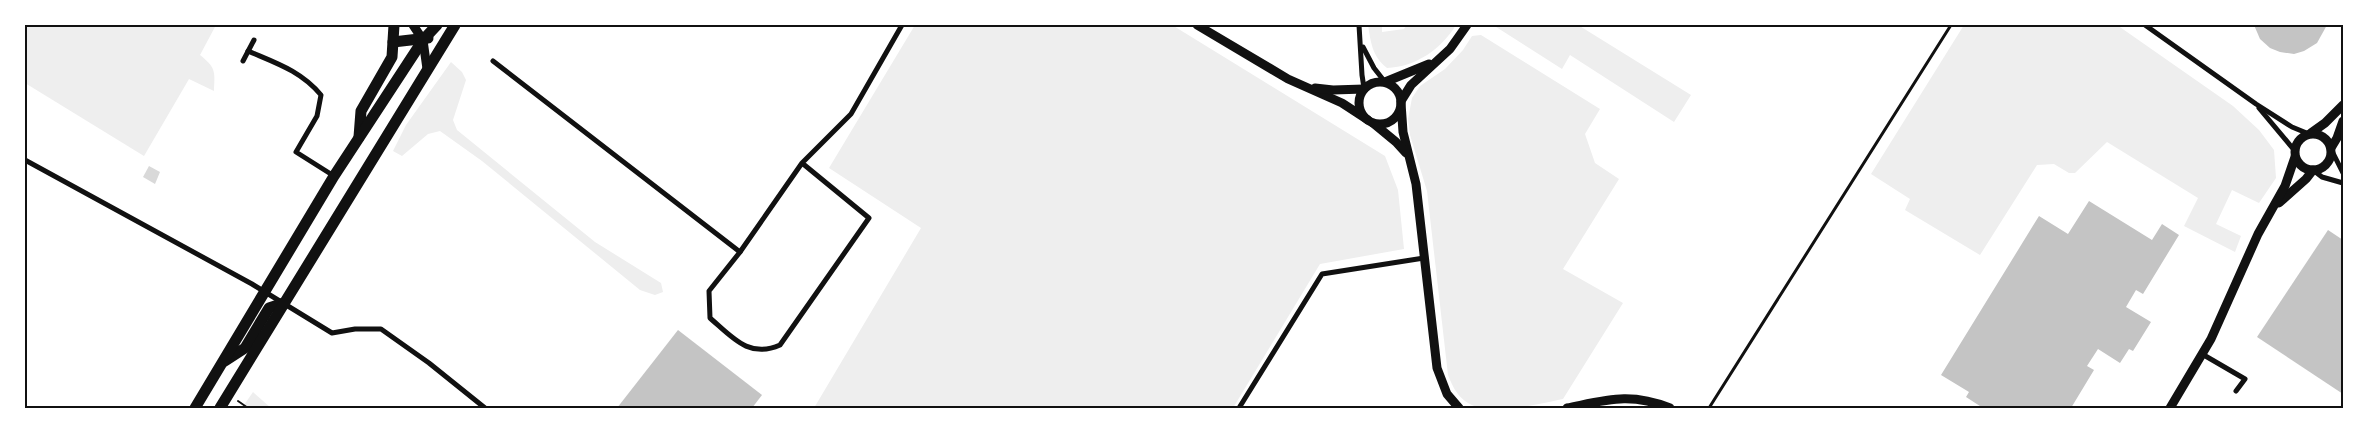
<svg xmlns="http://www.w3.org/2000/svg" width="2368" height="433" viewBox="0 0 2368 433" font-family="'Public Sans',sans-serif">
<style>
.green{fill:#eee}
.water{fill:#d9d9d9}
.building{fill:#c4c4c4}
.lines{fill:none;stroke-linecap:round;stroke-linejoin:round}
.path{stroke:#111;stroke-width:2}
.service{stroke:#111;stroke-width:3}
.minor{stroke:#111;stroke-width:5}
.tertiary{stroke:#111;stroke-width:9}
.trunk{stroke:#111;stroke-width:11}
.neatline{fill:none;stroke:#111;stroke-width:2}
</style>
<rect width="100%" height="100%" fill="#fff"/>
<g class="green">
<path d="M25,25H216L200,55C216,68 215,71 214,91L189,79L144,156L25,83Z"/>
<path d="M915,25H1172L1385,156L1398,190L1404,249L1320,264L1233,408H814L921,228L829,168Z"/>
<path d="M1368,25H1382V32L1404,29L1407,25H1456C1441,49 1416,67 1387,68C1372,56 1371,43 1368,25Z"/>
<path d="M1493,25H1578L1691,95L1674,122L1570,55L1562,69Z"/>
<path d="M1964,25H2117L2233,106L2259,130L2274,150L2276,178L2259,203L2232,190L2216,224L2241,236L2235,252L2184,226L2198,198L2107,142L2075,173H2069L2054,164L2037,165L1980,255L1905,210L1910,199L1871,174Z"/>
<path d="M1481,35L1600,109L1585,134L1595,163L1619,179L1563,269L1623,303L1563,399C1538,404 1486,418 1465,401C1456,394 1452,385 1448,375L1427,191L1410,135L1408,119L1412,98L1420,86L1445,69L1463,50L1472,36Z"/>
<path d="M451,62L462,72L466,80L453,120L457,130L595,242L661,283L663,292L655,295L640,290L482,161L440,131L428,134L402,156L393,151L406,125Z"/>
<path d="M253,392L271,408H242Z"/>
</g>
<path class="water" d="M149,166L160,172L155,184L143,177Z"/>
<g class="building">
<path d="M2254,25H2327L2317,43L2304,51L2294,54L2280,52L2270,48L2260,39Z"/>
<path d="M2089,201L2152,240L2162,224L2179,235L2143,294L2136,290L2126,307L2151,322L2133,351L2129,349L2120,363L2098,349L2087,366L2094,370L2071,408H1983L1966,397L1969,392L1941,375L2039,216L2068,234Z"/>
<path d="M2328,230L2343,240V394L2257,337Z"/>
<path d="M678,330L762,395L752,408H617Z"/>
</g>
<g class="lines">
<path class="path" d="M238,401L248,408"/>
<path class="service" d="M1709,408L1951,25"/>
<g class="minor">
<path d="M1359,25L1362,75L1364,88"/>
<path d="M2145,25L2256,104L2292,127L2309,134"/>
<path d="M1363,47L1374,68L1385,82"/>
<path d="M248,51C276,63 301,71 321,95L317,116L296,152L334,176"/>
<path d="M243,61L254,40"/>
<path d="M493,61L740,252"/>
<path d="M2259,108L2295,151"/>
<path d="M2331,149L2343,173"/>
<path d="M25,160L252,284L332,333L355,329H381L429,363L485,408"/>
<path d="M802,163L869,218L780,345C749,359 732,337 710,318L709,291L740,252L802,163L851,114L902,25"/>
<path d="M2313,170L2322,177L2343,183"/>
<path d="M2202,354L2245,379L2236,391"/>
<path d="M1239,408L1322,274L1424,258"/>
</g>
<g class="tertiary">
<path d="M413,25L423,40L427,69"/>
<path d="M1197,25L1288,79L1342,103L1368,120"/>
<path d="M1385,82L1429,64"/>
<circle cx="1380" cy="103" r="21"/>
<path d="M1315,88L1333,90L1364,89"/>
<path d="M1401,101L1411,85L1450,49L1467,25"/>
<path d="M1401,103L1403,132L1416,184L1437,368L1447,394L1459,408"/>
<path d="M1373,123L1396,142L1406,153"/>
<path d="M2311,133L2325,123L2343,105"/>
<circle cx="2313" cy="152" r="18"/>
<path d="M2331,148L2337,138L2343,121"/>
<path d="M2279,203L2306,179L2313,170"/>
<path d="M1567,408C1607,400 1630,392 1670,408"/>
<path d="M2170,408L2211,339L2258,234L2285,186L2295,157"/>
</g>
<g class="trunk">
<path d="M393,42L428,38"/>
<path d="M359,137L361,111L392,57L394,25"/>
<path d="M225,361L245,348L269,308L284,303"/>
<path d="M195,408L334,176L423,40L437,25"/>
<path d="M220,408L455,25"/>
</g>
</g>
<rect width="2368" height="433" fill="none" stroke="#ffffff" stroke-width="52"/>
<rect x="26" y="26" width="2316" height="381" class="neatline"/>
</svg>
